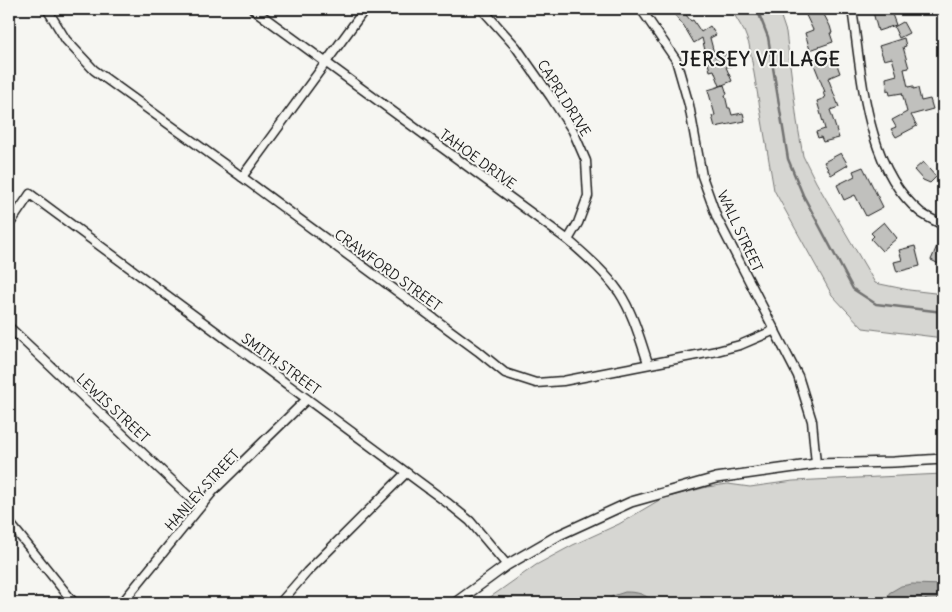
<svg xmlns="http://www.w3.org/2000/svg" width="952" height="612" viewBox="0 0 952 612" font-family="Delius,sans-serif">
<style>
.green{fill:#d6d6d2;stroke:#797977}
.water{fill:#acaca9;stroke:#727271}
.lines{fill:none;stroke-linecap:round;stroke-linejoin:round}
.stream{stroke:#727271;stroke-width:2.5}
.building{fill:#c0c0bd;stroke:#1c1c1c}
.minor-casing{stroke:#1c1c1c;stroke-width:11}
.tertiary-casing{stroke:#1c1c1c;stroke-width:12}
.minor{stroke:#f6f6f2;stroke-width:8}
.tertiary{stroke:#f6f6f2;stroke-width:9}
.labels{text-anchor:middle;stroke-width:4;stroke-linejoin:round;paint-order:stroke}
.street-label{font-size:14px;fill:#1c1c1c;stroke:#f6f6f2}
.district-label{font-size:19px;font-weight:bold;letter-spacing:1px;fill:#1c1c1c;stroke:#f6f6f2}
</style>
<rect width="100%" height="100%" fill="#f6f6f2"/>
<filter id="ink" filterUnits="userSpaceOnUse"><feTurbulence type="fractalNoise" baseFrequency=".02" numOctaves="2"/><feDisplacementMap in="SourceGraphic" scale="10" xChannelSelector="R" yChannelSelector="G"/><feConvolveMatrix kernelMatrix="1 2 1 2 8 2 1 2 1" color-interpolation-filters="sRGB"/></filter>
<g filter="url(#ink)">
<g class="green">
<path d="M731,9H775L781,17L786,32L797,121L803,156L816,182L875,283L909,290L943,294V338L863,328L832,295L774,190L749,44L744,31Z"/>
<path d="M943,474V603H482L536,565L573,545L619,524L661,499L707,487L728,484L750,487L793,481Z"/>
</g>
<g class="water">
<path d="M912,584L943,585V598L927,599L916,603H890L888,600L889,593L901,586Z"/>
<path d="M625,592C638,592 646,594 654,603H602L613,596Z"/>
</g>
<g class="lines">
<path class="stream" d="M757,9L768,37L788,159L803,195L853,289L876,304L943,312"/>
</g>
<g class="building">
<path d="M670,9H681L691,21L693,20L701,32L710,26L716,35L710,38L715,57L727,54L731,66L726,67L732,81L720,86L714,70L710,71L702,38L694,43L684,26Z"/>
<path d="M803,9H821L830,26L832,33H830L833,42L810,50L805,33L813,30Z"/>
<path d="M884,9H890L896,25L878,31L873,12Z"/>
<path d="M903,22L909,33L899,38L894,27Z"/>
<path d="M904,38L906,46L903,47L909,68L904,69L908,87L913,86V89L918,88L921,101L930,99L933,109L911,115L917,126L896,137L891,129L896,127L892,120L907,112L902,93L890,95L889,90L887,91L886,78L897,75L892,58L884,60L879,46Z"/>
<path d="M833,54L840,73L828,78L839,107L830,110L839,138L823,142L821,137L818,138L816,132L825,129L817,101L825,98L823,92H825L813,62Z"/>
<path d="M724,85L727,94L725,95L728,108H730L732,115L743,113L745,121L715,127L712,116L715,115L708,90Z"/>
<path d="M841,153L848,165L831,175L824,162Z"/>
<path d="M923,162L936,177L930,183L923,180L914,170Z"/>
<path d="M863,167L883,207L866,216L855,195L844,200L837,185L855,176L853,171Z"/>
<path d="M884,222L897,238L882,251L871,239L874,236L871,233Z"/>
<path d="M915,246L920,266L897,272L894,262L902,260L899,250Z"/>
<path d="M937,246L943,249V266L931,260Z"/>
</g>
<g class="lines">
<g class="minor-casing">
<g id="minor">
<path d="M47,9L66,40L94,70L242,177L478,351L505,373L536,383L563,381L717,351L740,345L775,330"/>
<path d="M253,9L568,240C586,256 605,272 619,292C633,313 640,339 648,363"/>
<path d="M482,9L516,47L551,97L573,131L586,161L588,196L578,223L568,240"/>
<path d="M641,9L676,60L689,105L702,176L717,218L798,376L812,421L816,464"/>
<path d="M852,9C862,74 865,167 920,212C926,217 936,221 943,225"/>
<path d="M242,177L365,9"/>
<path d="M9,225L30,194L449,504L470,521L507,565"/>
<path d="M9,327L200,507"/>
<path d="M9,522L74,603"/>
<path d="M122,603L214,490L307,399"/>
<path d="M280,603L307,572L406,473"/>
</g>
</g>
<g class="tertiary-casing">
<path id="tertiary" d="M455,603L507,565L559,535L631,502L716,478L816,464L894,462L943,459"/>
</g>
<use href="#minor" class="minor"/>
<use href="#tertiary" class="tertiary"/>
</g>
</g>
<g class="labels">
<g class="street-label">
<text transform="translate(564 98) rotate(58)" y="5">CAPRI DRIVE</text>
<text transform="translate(478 159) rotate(36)" y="5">TAHOE DRIVE</text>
<text transform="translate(740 231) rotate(65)" y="5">WALL STREET</text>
<text transform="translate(388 270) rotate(36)" y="5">CRAWFORD STREET</text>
<text transform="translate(281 364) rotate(36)" y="5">SMITH STREET</text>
<text transform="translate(113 408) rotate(43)" y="5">LEWIS STREET</text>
<text transform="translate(202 490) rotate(-48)" y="5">HANLEY STREET</text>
</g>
<g class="district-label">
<text x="760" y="66">JERSEY VILLAGE</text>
</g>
</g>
<rect width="952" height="612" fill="none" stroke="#f6f6f2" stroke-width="30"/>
<rect x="15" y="15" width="922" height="582" fill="none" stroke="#1c1c1c" stroke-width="2" filter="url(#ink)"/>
</svg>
